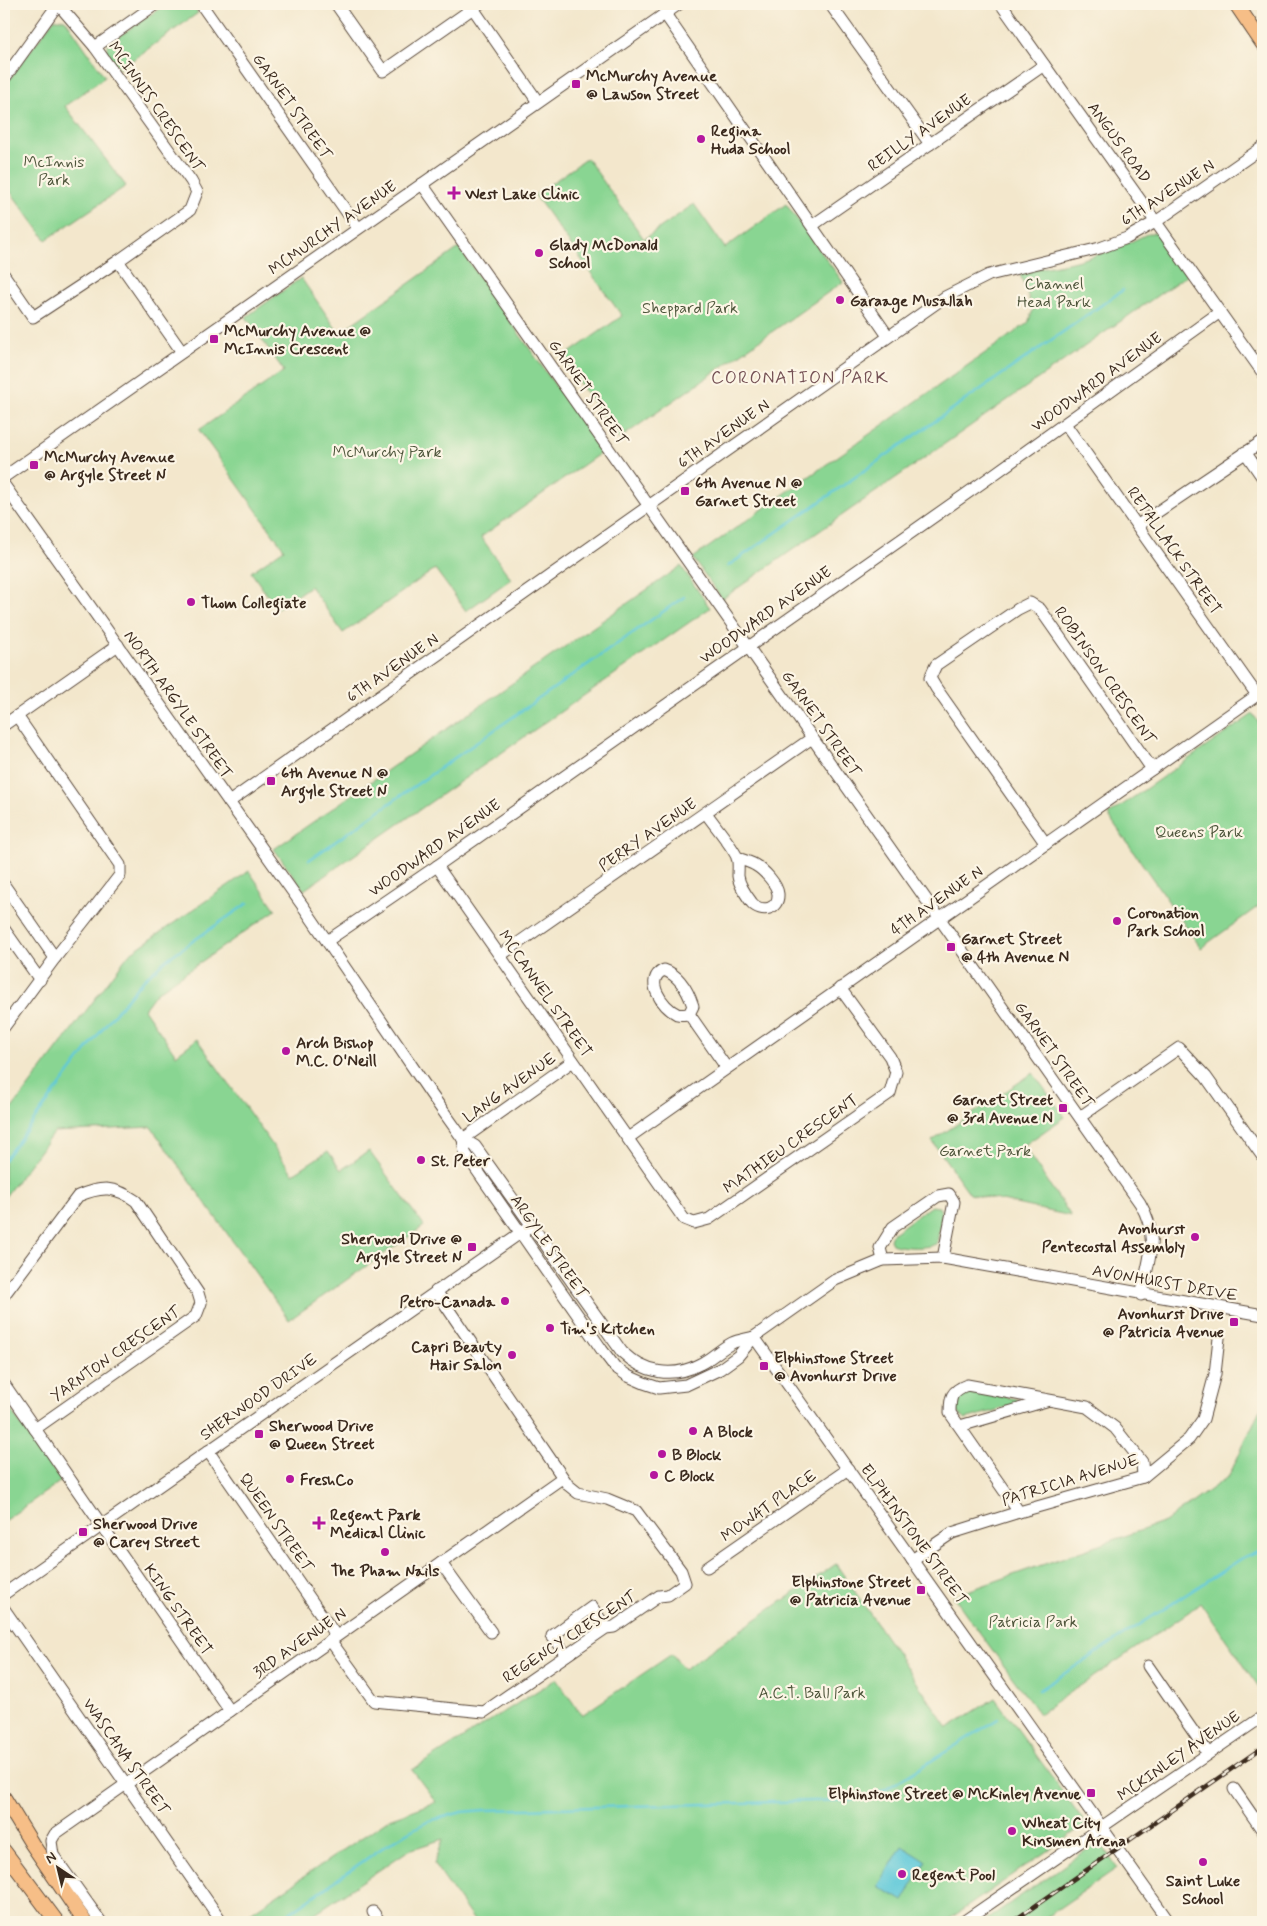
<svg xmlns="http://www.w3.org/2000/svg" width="1267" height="1926" viewBox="0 0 1267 1926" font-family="Mynerve,sans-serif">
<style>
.green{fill:#89d592;stroke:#628058}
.water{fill:#5fc9d9;stroke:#4d7a7c}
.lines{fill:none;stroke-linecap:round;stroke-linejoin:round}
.stream{stroke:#5fc9d9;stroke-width:2.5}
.minor-casing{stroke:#574638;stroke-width:13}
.major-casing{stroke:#574638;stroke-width:16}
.minor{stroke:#fff;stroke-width:11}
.major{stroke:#f6be87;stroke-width:14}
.rail-casing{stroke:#3b2a1e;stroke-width:4.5}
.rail{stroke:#fcf5e5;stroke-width:2.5;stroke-dasharray:8;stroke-linecap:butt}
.poi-dot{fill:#b5179e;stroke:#fcf5e5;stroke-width:2}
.labels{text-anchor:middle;stroke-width:4.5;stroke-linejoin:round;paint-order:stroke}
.poi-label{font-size:16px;font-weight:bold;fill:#3b2a1e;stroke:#fcf5e5;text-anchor:start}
.street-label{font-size:16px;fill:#3b2a1e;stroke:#fcf5e5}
.park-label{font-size:16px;fill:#4e553b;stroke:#fcf5e5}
.neighbourhood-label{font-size:18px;letter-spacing:1px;fill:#745054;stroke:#fcf5e5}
</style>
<rect width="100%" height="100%" fill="#fcf5e5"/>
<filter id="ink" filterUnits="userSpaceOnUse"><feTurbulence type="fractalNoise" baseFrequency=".02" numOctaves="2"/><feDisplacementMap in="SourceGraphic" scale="10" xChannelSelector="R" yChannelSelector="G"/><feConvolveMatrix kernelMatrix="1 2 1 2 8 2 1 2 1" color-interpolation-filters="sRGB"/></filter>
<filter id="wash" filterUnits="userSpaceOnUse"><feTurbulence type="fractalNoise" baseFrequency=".0096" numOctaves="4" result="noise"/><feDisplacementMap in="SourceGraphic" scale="20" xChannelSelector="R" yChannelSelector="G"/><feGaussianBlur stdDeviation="1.12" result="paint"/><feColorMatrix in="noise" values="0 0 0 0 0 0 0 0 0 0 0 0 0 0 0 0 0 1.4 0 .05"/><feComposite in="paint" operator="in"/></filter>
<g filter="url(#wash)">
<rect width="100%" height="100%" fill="#f3e7cc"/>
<g class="green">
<path d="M166,4H192L198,13L120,69L106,50L109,43Z"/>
<path d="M54,19H65L105,77L65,106L126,186L46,240L4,183V87Z"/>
<path d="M587,158L644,239L694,204L725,248L786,204L843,282L619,439L562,358L622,316L535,195Z"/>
<path d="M1149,233H1155L1161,236L1187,275L722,599L693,558L1028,323L1033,310L1019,271C1068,265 1104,256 1149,233Z"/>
<path d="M459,248L602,452L481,537L511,579L466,611L435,569L343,633L310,586L277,609L251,572L284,549L199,430L284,371L246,317L301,278L339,333Z"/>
<path d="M681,566L710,608L304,890L274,849Z"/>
<path d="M1253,714L1263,729V903L1201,948L1108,815Z"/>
<path d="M249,871L276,910L156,993L144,1009L176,1055L197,1039L293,1174L328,1151L341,1170L369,1151L424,1226L289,1320L151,1127L54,1132L4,1198V1119L129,954Z"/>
<path d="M1033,1073L1065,1117L1023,1146L1071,1216L970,1194L932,1141Z"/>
<path d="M931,1206L939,1207L942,1214L937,1243C930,1249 901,1248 892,1244L890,1240L892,1234Z"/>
<path d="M971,1391L1017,1399L1019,1403L1018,1404L965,1419L957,1412C955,1401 959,1393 971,1391Z"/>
<path d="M4,1401L61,1481L4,1521Z"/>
<path d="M1263,1403V1693L1200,1602L1190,1611L1039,1714L953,1596L1165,1522L1229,1476Z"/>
<path d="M836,1564L948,1728L995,1698L1086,1824L945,1922H475L434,1864L443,1839L409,1850L302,1922H237L389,1819L436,1802L412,1770L556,1679L582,1715L672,1654L684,1669Z"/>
<path d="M1095,1844L1102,1845L1117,1868L1039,1922H983Z"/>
</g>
<path class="water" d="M902,1846L926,1861L903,1901L878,1886Z"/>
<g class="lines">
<g class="stream">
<path d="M728,566L1123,290"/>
<path d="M309,860L684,597"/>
<path d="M4,1160L110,1019L144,979L167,959L248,903"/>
<path d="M1039,1690L1244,1557L1263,1549"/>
<path d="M277,1922L379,1850L408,1832L429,1821L462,1812L485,1810L851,1800L869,1797L885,1790L998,1719"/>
</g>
</g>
</g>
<g filter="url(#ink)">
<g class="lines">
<g class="minor-casing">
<g id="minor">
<path d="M201,4L358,228"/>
<path d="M336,4L383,71L479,4"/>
<path d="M470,4L538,102"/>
<path d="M830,4L930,144"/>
<path d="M1001,4L1263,373"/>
<path d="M665,14L888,336"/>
<path d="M95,47L156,4"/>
<path d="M4,79L58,4"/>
<path d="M422,184L1140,1203C1160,1237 1149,1258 1141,1295"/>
<path d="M813,225L1044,65"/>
<path d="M118,261L182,352"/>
<path d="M4,275L33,317L118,261L190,210L197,192L191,181L95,47L58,4"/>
<path d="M1065,424L1257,695"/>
<path d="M1245,452L1263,478"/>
<path d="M4,477L679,4"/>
<path d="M4,485L305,909L431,1094L463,1139L475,1146L622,1352C644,1373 672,1379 700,1364C711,1359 720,1349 732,1343C738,1340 747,1339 754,1337"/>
<path d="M1138,525L1263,441"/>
<path d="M4,725L118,645"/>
<path d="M229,802L945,297L989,275L1100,248L1127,238L1157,221L1263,147"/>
<path d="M706,813C715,826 730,843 737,857C739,862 738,870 738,876C739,885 746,895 752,903C761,913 779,910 778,894C777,884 764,870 755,865C750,862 743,860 737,858"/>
<path d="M1046,844L936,688L930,678L936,665L1018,609L1030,603L1040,609L1152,769"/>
<path d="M437,866L684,1219L694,1223L709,1219L890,1093L896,1072L890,1057L840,988"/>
<path d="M4,885L55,958"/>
<path d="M4,929L40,980"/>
<path d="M327,941L437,866L986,480L1220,312"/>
<path d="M501,955L812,738"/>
<path d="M664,970C679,975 688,991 693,1006L689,1014C686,1014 681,1015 677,1014C662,1007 643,979 664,970Z"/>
<path d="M689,1014L726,1067"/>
<path d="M4,1027L55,958L120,875V865L17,716"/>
<path d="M1080,1117L1179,1048L1206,1077L1263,1157"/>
<path d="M628,1138L1263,691"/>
<path d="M463,1139L465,1153L602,1350L615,1367L628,1376L644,1383L659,1388L686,1385L720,1369L738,1356L754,1337L835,1280L883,1260L943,1258L1263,1315"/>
<path d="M463,1139L573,1061"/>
<path d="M883,1260L880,1248L893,1227L938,1196L949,1194L954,1202L943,1258"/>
<path d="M4,1295L78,1196C102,1186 115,1186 136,1201L198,1293L201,1303L196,1316L35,1429"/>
<path d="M754,1337L1169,1922"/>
<path d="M4,1384L230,1711"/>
<path d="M960,1426L1046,1401"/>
<path d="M208,1451L336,1636"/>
<path d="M1019,1512L950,1413C950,1397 951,1391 967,1385L1087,1407L1115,1428L1142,1462L1143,1477"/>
<path d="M912,1560L952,1533L1019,1512L1143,1477L1189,1439L1203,1419L1215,1374L1219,1338"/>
<path d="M441,1563L491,1632"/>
<path d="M707,1567L848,1469"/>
<path d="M4,1594L526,1229"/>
<path d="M4,1609L222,1922"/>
<path d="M330,1640L374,1701L484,1712L606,1628L614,1627L659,1596L668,1595L685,1583L681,1571L636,1511L607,1499L578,1493L568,1485L436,1291"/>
<path d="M566,1655L552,1636L592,1607L606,1628"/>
<path d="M1148,1666L1208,1753"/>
<path d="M1234,1789L1263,1831"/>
<path d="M373,1912L380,1922"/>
<path d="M101,1922L53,1855L51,1841L55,1834L562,1478"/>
<path d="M963,1922L1262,1717"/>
</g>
</g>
<g class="major-casing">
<g id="major">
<path d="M1236,4L1263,44"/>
<path d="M4,1798L32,1844L85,1922"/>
<path d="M4,1851L57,1922"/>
</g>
</g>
<use href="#minor" class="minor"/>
<use href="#major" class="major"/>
<g class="rail-casing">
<path id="rail" d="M1012,1922L1263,1747"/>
</g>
<use href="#rail" class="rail"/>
</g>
</g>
<g class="poi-dot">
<rect x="571" y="79" width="10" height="10" rx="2.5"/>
<circle cx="701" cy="139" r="5"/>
<path d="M451.5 185.5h5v5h5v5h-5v5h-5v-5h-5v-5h5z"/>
<circle cx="539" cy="253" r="5"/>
<circle cx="840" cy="300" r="5"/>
<rect x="209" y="334" width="10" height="10" rx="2.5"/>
<rect x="29" y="460" width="10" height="10" rx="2.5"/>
<rect x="680" y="486" width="10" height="10" rx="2.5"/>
<circle cx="191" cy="602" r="5"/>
<rect x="266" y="776" width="10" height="10" rx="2.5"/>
<circle cx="1117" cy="921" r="5"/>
<rect x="946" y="942" width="10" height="10" rx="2.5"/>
<circle cx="286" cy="1051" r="5"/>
<rect x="1058" y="1103" width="10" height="10" rx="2.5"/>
<circle cx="421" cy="1160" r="5"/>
<circle cx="1195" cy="1237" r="5"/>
<rect x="467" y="1242" width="10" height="10" rx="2.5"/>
<circle cx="505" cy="1301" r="5"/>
<rect x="1229" y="1317" width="10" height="10" rx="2.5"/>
<circle cx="550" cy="1328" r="5"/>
<circle cx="512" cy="1355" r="5"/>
<rect x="759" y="1361" width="10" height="10" rx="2.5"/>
<circle cx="693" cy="1431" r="5"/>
<rect x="254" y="1429" width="10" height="10" rx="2.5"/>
<circle cx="662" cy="1454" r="5"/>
<circle cx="654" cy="1475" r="5"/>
<circle cx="290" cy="1479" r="5"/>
<path d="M316.5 1515.5h5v5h5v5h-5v5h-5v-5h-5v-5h5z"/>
<rect x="78" y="1527" width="10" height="10" rx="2.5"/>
<circle cx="385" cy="1552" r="5"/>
<rect x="916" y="1585" width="10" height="10" rx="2.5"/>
<rect x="1086" y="1788" width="10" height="10" rx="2.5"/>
<circle cx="1012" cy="1831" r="5"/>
<circle cx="1203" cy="1862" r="5"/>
<circle cx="902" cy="1874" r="5"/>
</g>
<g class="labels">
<g class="poi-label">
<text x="586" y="81">McMurchy Avenue<tspan x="586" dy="18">@ Lawson Street</tspan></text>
<text x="711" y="136">Regina<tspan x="711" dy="18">Huda School</tspan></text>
<text x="465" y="199">West Lake Clinic</text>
<text x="549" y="250">Glady McDonald<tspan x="549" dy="18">School</tspan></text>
<text x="850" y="306">Garaage Musallah</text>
<text x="224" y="336">McMurchy Avenue @<tspan x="224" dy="18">McInnis Crescent</tspan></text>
<text x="44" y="462">McMurchy Avenue<tspan x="44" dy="18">@ Argyle Street N</tspan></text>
<text x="695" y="488">6th Avenue N @<tspan x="695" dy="18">Garnet Street</tspan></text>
<text x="201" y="608">Thom Collegiate</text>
<text x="281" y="778">6th Avenue N @<tspan x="281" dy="18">Argyle Street N</tspan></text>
<text x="1127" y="918">Coronation<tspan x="1127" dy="18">Park School</tspan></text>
<text x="961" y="944">Garnet Street<tspan x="961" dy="18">@ 4th Avenue N</tspan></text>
<text x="296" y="1048">Arch Bishop<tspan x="296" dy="18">M.C. O'Neill</tspan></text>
<text x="1053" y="1105" text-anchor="end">Garnet Street<tspan x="1053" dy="18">@ 3rd Avenue N</tspan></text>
<text x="431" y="1166">St. Peter</text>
<text x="1185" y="1234" text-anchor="end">Avonhurst<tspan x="1185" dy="18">Pentecostal Assembly</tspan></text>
<text x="462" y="1244" text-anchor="end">Sherwood Drive @<tspan x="462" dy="18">Argyle Street N</tspan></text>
<text x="495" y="1307" text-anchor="end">Petro-Canada</text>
<text x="1224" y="1319" text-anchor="end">Avonhurst Drive<tspan x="1224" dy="18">@ Patricia Avenue</tspan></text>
<text x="560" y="1334">Tim's Kitchen</text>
<text x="502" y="1352" text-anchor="end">Capri Beauty<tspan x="502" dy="18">Hair Salon</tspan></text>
<text x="774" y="1363">Elphinstone Street<tspan x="774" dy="18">@ Avonhurst Drive</tspan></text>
<text x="269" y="1431">Sherwood Drive<tspan x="269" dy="18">@ Queen Street</tspan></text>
<text x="703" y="1437">A Block</text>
<text x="672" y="1460">B Block</text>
<text x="664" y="1481">C Block</text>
<text x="300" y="1485">FreshCo</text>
<text x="330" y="1520">Regent Park<tspan x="330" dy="18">Medical Clinic</tspan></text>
<text x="93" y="1529">Sherwood Drive<tspan x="93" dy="18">@ Carey Street</tspan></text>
<text x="385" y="1576" text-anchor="middle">The Pham Nails</text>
<text x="911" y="1587" text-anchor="end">Elphinstone Street<tspan x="911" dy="18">@ Patricia Avenue</tspan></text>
<text x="1081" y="1799" text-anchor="end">Elphinstone Street @ McKinley Avenue</text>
<text x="1022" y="1828">Wheat City<tspan x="1022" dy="18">Kinsmen Arena</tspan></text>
<text x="912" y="1880">Regent Pool</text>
<text x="1203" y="1886" text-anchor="middle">Saint Luke<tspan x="1203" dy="18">School</tspan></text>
</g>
<g class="street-label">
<text transform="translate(157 106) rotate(55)" y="6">MCINNIS CRESCENT</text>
<text transform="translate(293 106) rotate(55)" y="6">GARNET STREET</text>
<text transform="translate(919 132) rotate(-35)" y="6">REILLY AVENUE</text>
<text transform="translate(1120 142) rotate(54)" y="6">ANGUS ROAD</text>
<text transform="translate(1167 192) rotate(-33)" y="6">6TH AVENUE N</text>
<text transform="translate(332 227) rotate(-35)" y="6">MCMURCHY AVENUE</text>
<text transform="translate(1096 381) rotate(-36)" y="6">WOODWARD AVENUE</text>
<text transform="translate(589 392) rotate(55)" y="6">GARNET STREET</text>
<text transform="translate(723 433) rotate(-35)" y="6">6TH AVENUE N</text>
<text transform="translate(1175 550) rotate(55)" y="6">RETALLACK STREET</text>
<text transform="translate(765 614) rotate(-35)" y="6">WOODWARD AVENUE</text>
<text transform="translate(392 667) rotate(-35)" y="6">6TH AVENUE N</text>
<text transform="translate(1106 675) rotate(55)" y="6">ROBINSON CRESCENT</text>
<text transform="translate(179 704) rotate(55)" y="6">NORTH ARGYLE STREET</text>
<text transform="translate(822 723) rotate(55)" y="6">GARNET STREET</text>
<text transform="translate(647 834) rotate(-35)" y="6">PERRY AVENUE</text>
<text transform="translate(434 847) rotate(-35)" y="6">WOODWARD AVENUE</text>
<text transform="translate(936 900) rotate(-35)" y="6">4TH AVENUE N</text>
<text transform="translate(546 993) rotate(55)" y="6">MCCANNEL STREET</text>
<text transform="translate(1055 1054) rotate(55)" y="6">GARNET STREET</text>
<text transform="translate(509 1087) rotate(-35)" y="6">LANG AVENUE</text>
<text transform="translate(790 1143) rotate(-35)" y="6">MATHIEU CRESCENT</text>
<text transform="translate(550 1246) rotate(55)" y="6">ARGYLE STREET</text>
<text transform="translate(1165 1282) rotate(10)" y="6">AVONHURST DRIVE</text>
<text transform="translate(115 1353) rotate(-35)" y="6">YARNTON CRESCENT</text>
<text transform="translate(258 1396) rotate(-35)" y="6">SHERWOOD DRIVE</text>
<text transform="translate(1070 1479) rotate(-17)" y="6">PATRICIA AVENUE</text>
<text transform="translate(768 1505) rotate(-35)" y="6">MOWAT PLACE</text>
<text transform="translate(277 1522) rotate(55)" y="6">QUEEN STREET</text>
<text transform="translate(915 1534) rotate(54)" y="6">ELPHINSTONE STREET</text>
<text transform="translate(179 1609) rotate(55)" y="6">KING STREET</text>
<text transform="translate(569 1636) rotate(-33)" y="6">REGENCY CRESCENT</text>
<text transform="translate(299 1642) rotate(-35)" y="6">3RD AVENUE N</text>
<text transform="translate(1178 1755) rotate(-35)" y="6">MCKINLEY AVENUE</text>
<text transform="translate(127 1756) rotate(55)" y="6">WASCANA STREET</text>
</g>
<g class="park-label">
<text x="54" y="167">McInnis<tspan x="54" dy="18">Park</tspan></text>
<text x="1054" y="289">Channel<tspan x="1054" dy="18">Head Park</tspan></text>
<text x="690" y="313">Sheppard Park</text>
<text x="387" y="457">McMurchy Park</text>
<text x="1199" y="837">Queens Park</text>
<text x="985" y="1156">Garnet Park</text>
<text x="1033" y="1627">Patricia Park</text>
<text x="812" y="1698">A.C.T. Ball Park</text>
</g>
<g class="neighbourhood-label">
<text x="800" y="383">CORONATION PARK</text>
</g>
</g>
<rect width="1267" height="1926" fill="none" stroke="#fcf5e5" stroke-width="20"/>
<g transform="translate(58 1868) rotate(325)" stroke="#fcf5e5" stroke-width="4" paint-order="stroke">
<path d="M0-4L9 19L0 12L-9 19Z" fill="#3b2a1e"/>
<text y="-8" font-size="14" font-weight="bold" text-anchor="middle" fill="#3b2a1e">N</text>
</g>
</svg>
